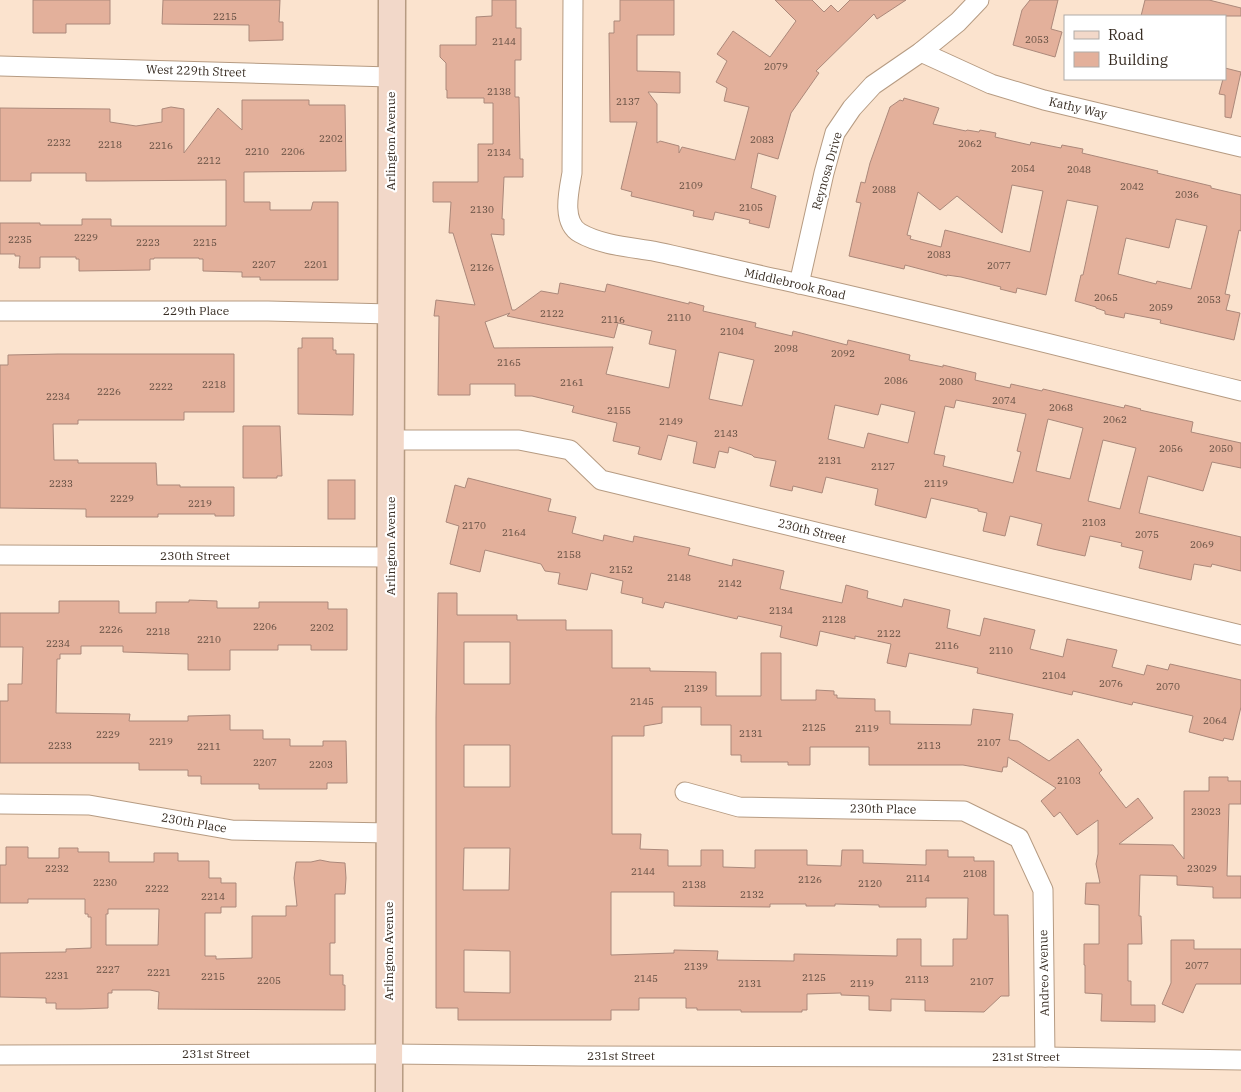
<svg xmlns="http://www.w3.org/2000/svg" width="1241" height="1092" viewBox="0 0 1241 1092" font-family="'IBM Plex Serif',serif">
<style>
.building{fill:#e3b09b;stroke:#ab887a;fill-rule:evenodd}
.lines{fill:none;stroke-linecap:round;stroke-linejoin:round}
.minor-casing{stroke:#b69b82;stroke-width:21}
.secondary-casing{stroke:#b69b82;stroke-width:29}
.minor{stroke:#fff;stroke-width:19}
.secondary{stroke:#f2d8c9;stroke-width:26}
.labels{text-anchor:middle;stroke-width:4.5;stroke-linejoin:round;paint-order:stroke}
.number-label{font-size:10px;fill:#624d40}
.street-label{font-size:12px;fill:#372c22;stroke:#fff}
</style>
<rect width="100%" height="100%" fill="#fbe3ce"/>
<g class="building">
<path d="M33,0H110V24H66V33H33Z"/>
<path d="M163,0H280L279,22H283V40L249,41V25L162,24Z"/>
<path d="M492,0H516V28H521V60H515V97H519L520,159H523V177H504L502,219H504V235L491,234L512,310H515L541,291L558,294L560,283L605,292L607,284L689,304V302L704,306L703,311L756,323L755,327L792,336L793,331L847,345L848,340L910,355L909,360L943,367V365L976,373L975,380L1010,388L1011,384L1042,391L1043,389L1124,408L1125,405L1141,409L1140,410L1193,422L1191,432L1241,443V468L1212,462L1203,491L1148,476L1139,513L1241,537V571L1212,564L1211,567L1194,564L1191,580L1169,575L1139,568L1143,551L1121,546L1122,543L1090,536L1085,556L1053,549L1037,545L1042,524L1010,516L1005,536L983,531L987,513L978,511V509L931,498L926,518L875,505L878,489L826,477L822,493L793,486L792,491L770,486L776,461L754,457L752,455L729,447L728,453L719,451L715,468L693,463L697,442L668,435L661,460L638,454L640,447L613,441L617,423L572,412L574,406L532,396H515V384H470V395H438L439,316H434L436,300L475,305L453,233H449L451,202H433V182H478V144H493V103H484V98H447V90H446V63L440,57V45H476V17L492,16ZM510,313L507,316L614,338L618,323L652,331L649,344L676,350L669,388L606,374L613,347L494,348L485,322ZM719,352L754,360L742,406L709,399ZM956,400L1026,414L1017,451L1021,452L1013,483L943,466L945,456L934,454L945,406L954,408ZM881,404L915,412L908,443L868,433L864,448L828,439L835,405L878,415ZM1048,419L1083,428L1070,479L1036,471ZM1103,440L1136,448L1120,509L1088,501Z"/>
<path d="M620,0H674V35H637V71L680,72V93L648,92L657,104V143L660,141L679,146V153L682,147L735,160L749,107L724,101L727,88L716,82L727,61L717,54L733,31L770,57L796,21L775,0H812L824,12L831,5L838,12L850,0H906L877,19L874,14L816,71L819,73L791,113L778,159L758,153L751,188L776,196L769,228L749,223L750,220L715,212L713,220L693,216L694,211L631,196L632,192L621,189L637,122H610L609,33H614V21H620Z"/>
<path d="M1030,0H1058L1051,29L1062,32L1055,57L1013,45L1022,10Z"/>
<path d="M1145,0H1209L1241,8V16H1141Z"/>
<path d="M1225,68L1241,72L1231,118L1225,117V95L1219,94L1223,79H1225Z"/>
<path d="M904,98L939,108L933,124L966,131L967,130L979,132L980,130L996,133L995,137L1030,145L1031,142L1061,148L1062,145L1083,149L1082,153L1158,171L1157,173L1211,186V188L1241,195V231L1239,230L1225,294L1230,295L1226,310L1240,313L1234,340L1160,323L1161,320L1125,313L1124,318L1105,314V311L1096,308V307L1075,301L1081,275H1083L1098,206L1067,200L1046,295L1017,288L1016,293L1000,289L1001,287L961,277L947,275V276L905,265L904,269L849,256L861,203L856,202L861,182L865,183L870,163L890,107L900,100L903,101ZM1012,185L1043,191L1030,252L945,230L941,247L910,239L911,236L907,235L918,192L940,210L957,196L1002,233ZM1176,219L1207,226L1191,289L1157,281L1156,284L1118,274L1126,238L1169,248Z"/>
<path d="M242,100H309V105H345L346,171L244,172V202H270V210H311L313,202H338V280H260V277H242V272L203,271V259H199V258H154V259H150V270L79,271V259H76V257H40V268H19L20,256H15V254H0V223H40V225H82V219H111V226H226V180L102,181H86V173H31V181H0V108L110,109V122L136,126L162,122V109L171,107L184,109V153L218,108L242,130Z"/>
<path d="M302,338H333V350H336V354H354L353,415L298,414V348H302Z"/>
<path d="M58,354H234V412H184V420H78V424H53L54,460H78V463H156L157,485H180V487H234V516H215V514H158V517H86V509L0,508V365H8V355Z"/>
<path d="M243,426H280L282,476H277V478H243Z"/>
<path d="M468,478L551,499L548,511L576,517L572,533L603,541L604,535L633,542L634,536L690,548L688,555L732,566L733,559L784,571L780,589L842,603L846,585L868,591L867,598L902,607L904,599L950,610L947,628L980,636L984,618L1035,630L1030,649L1063,657L1067,639L1117,650L1112,667L1144,675L1147,665L1168,670L1170,664L1241,680V707L1233,740L1224,738L1223,741L1189,732L1193,716L1133,702L1132,705L1073,691L1072,695L977,673L978,668L909,653L906,667L887,663L891,644L855,636V639L820,631L817,646L780,637L782,626L738,616L737,619L665,602L663,608L642,603L643,598L621,593L623,581L591,573L587,590L558,584L560,573L545,571L541,564L485,550L480,572L450,564L459,526L446,522L455,485L465,488Z"/>
<rect x="328" y="480" width="27" height="39"/>
<path d="M438,593H457V615H517V620H566V630H612V668H650V671L716,672V696H761V653H781V700H816V690L834,691V695H837V698L875,699V711H890V724L971,725L973,709L1013,714L1009,740L1018,741L1049,761L1078,739L1102,770L1099,773L1126,808L1138,798L1153,818L1119,844L1173,845L1184,859V791H1209V777H1228V781H1241V804H1229L1227,876H1241V898H1213V887L1177,885V876L1140,875L1139,916H1141L1142,944H1128V981H1131V1005H1155V1022L1101,1021L1102,994L1085,993V965H1084V944H1099V905L1085,904L1086,883H1100L1096,864L1098,854V820L1077,835L1060,812L1054,817L1041,801L1056,788L1008,757L1007,767H1003L1002,772L963,765H869V747H810V765H788V762H741V755H731V725H701V707H662V723L644,726V736H612V834H641L640,849L668,850V866H701V850H723V867L755,868V850H807V865L841,866L842,850H863V863L926,865V850H948V857H974V861H994V915H1008L1009,996H1001L984,1012L925,1011V1000L891,999V1011L869,1010V996L841,995V993L807,994V1010H802V1012H741V1010H697V1008H686V998H639V1010H611V1020H458V1008H436V718ZM464,642H510V684H464ZM464,745H510V787H464ZM464,848H510L509,890H463ZM611,892H674V906L770,907V904H806V906H835V904L879,905V907H926V898H968L967,939H953V966H921V939H897V956L794,954V961L717,960L718,951L674,950V953L611,955ZM464,950L510,951V993L464,992Z"/>
<path d="M189,600L217,601V608H259V602H328V609H347V650H311V645H278V650H230V670H188V654L123,652V646H81V654H60V659H57L56,713L130,714L129,721H188V716L230,715V730H263V739H290V746H323V741H346L347,783H327V789H259V784H201V776H188V770H139V763H0V701H8V684H22L23,647H0V613H59V601H119V613H156V602H189Z"/>
<path d="M6,847H28V858H59V848H78V852H109V862H154V853H178V861H209V878H221V883H236V907H221V913H205V956H216V959L252,958V916H286V906H297L294,878L296,862H311L320,860L330,862L345,863L346,878L345,894H335V943H330V975H343V985H345V1010L158,1009L159,992L150,990H112V993H108V1008L80,1009H56V1003H46V998L0,997V953L66,952V949L91,948V917H88V914H85V899H28V903H0V865H6ZM108,909H159L158,945H106V914H108Z"/>
<path d="M1171,940H1194V949H1241V984H1196L1183,1013L1162,1004L1171,983Z"/>
</g>
<g class="lines">
<g class="minor-casing">
<g id="minor">
<path d="M573,0L572,173C569,190 561,222 580,233C601,245 629,247 653,251C696,260 739,271 782,280C935,314 1088,354 1241,391"/>
<path d="M921,52L991,84L1044,100L1241,147"/>
<path d="M0,66L391,77"/>
<path d="M799,284L824,173L835,133L852,108L873,85L921,52L958,22L979,0"/>
<path d="M0,311H268L391,314"/>
<path d="M391,440H519L570,450L601,480L1241,635"/>
<path d="M0,555L390,557"/>
<path d="M685,792L739,807L964,811L1019,838L1043,890L1045,1057"/>
<path d="M0,804L89,805L232,830L390,833"/>
<path d="M0,1055L389,1054L580,1056L1045,1057L1241,1060"/>
</g>
</g>
<g class="secondary-casing">
<path id="secondary" d="M389,1092L392,0"/>
</g>
<use href="#minor" class="minor"/>
<use href="#secondary" class="secondary"/>
</g>
<g class="labels">
<g class="number-label">
<text x="225" y="20">2215</text>
<text x="1037" y="43">2053</text>
<text x="504" y="45">2144</text>
<text x="776" y="70">2079</text>
<text x="499" y="95">2138</text>
<text x="628" y="105">2137</text>
<text x="331" y="142">2202</text>
<text x="762" y="143">2083</text>
<text x="59" y="146">2232</text>
<text x="970" y="147">2062</text>
<text x="110" y="148">2218</text>
<text x="161" y="149">2216</text>
<text x="257" y="155">2210</text>
<text x="293" y="155">2206</text>
<text x="499" y="156">2134</text>
<text x="209" y="164">2212</text>
<text x="1023" y="172">2054</text>
<text x="1079" y="173">2048</text>
<text x="691" y="189">2109</text>
<text x="1132" y="190">2042</text>
<text x="884" y="193">2088</text>
<text x="1187" y="198">2036</text>
<text x="751" y="211">2105</text>
<text x="482" y="213">2130</text>
<text x="86" y="241">2229</text>
<text x="20" y="243">2235</text>
<text x="148" y="246">2223</text>
<text x="205" y="246">2215</text>
<text x="939" y="258">2083</text>
<text x="264" y="268">2207</text>
<text x="316" y="268">2201</text>
<text x="999" y="269">2077</text>
<text x="482" y="271">2126</text>
<text x="1106" y="301">2065</text>
<text x="1209" y="303">2053</text>
<text x="1161" y="311">2059</text>
<text x="552" y="317">2122</text>
<text x="679" y="321">2110</text>
<text x="613" y="323">2116</text>
<text x="732" y="335">2104</text>
<text x="786" y="352">2098</text>
<text x="843" y="357">2092</text>
<text x="509" y="366">2165</text>
<text x="896" y="384">2086</text>
<text x="951" y="385">2080</text>
<text x="572" y="386">2161</text>
<text x="214" y="388">2218</text>
<text x="161" y="390">2222</text>
<text x="109" y="395">2226</text>
<text x="58" y="400">2234</text>
<text x="1004" y="404">2074</text>
<text x="1061" y="411">2068</text>
<text x="619" y="414">2155</text>
<text x="1115" y="423">2062</text>
<text x="671" y="425">2149</text>
<text x="726" y="437">2143</text>
<text x="1171" y="452">2056</text>
<text x="1221" y="452">2050</text>
<text x="830" y="464">2131</text>
<text x="883" y="470">2127</text>
<text x="61" y="487">2233</text>
<text x="936" y="487">2119</text>
<text x="122" y="502">2229</text>
<text x="200" y="507">2219</text>
<text x="1094" y="526">2103</text>
<text x="474" y="529">2170</text>
<text x="514" y="536">2164</text>
<text x="1147" y="538">2075</text>
<text x="1202" y="548">2069</text>
<text x="569" y="558">2158</text>
<text x="621" y="573">2152</text>
<text x="679" y="581">2148</text>
<text x="730" y="587">2142</text>
<text x="781" y="614">2134</text>
<text x="834" y="623">2128</text>
<text x="265" y="630">2206</text>
<text x="322" y="631">2202</text>
<text x="111" y="633">2226</text>
<text x="158" y="635">2218</text>
<text x="889" y="637">2122</text>
<text x="209" y="643">2210</text>
<text x="58" y="647">2234</text>
<text x="947" y="649">2116</text>
<text x="1001" y="654">2110</text>
<text x="1054" y="679">2104</text>
<text x="1111" y="687">2076</text>
<text x="1168" y="690">2070</text>
<text x="696" y="692">2139</text>
<text x="642" y="705">2145</text>
<text x="1215" y="724">2064</text>
<text x="814" y="731">2125</text>
<text x="867" y="732">2119</text>
<text x="751" y="737">2131</text>
<text x="108" y="738">2229</text>
<text x="161" y="745">2219</text>
<text x="989" y="746">2107</text>
<text x="60" y="749">2233</text>
<text x="929" y="749">2113</text>
<text x="209" y="750">2211</text>
<text x="265" y="766">2207</text>
<text x="321" y="768">2203</text>
<text x="1069" y="784">2103</text>
<text x="1206" y="815">23023</text>
<text x="57" y="872">2232</text>
<text x="1202" y="872">23029</text>
<text x="643" y="875">2144</text>
<text x="975" y="877">2108</text>
<text x="918" y="882">2114</text>
<text x="810" y="883">2126</text>
<text x="105" y="886">2230</text>
<text x="870" y="887">2120</text>
<text x="694" y="888">2138</text>
<text x="157" y="892">2222</text>
<text x="752" y="898">2132</text>
<text x="213" y="900">2214</text>
<text x="1197" y="969">2077</text>
<text x="696" y="970">2139</text>
<text x="108" y="973">2227</text>
<text x="159" y="976">2221</text>
<text x="57" y="979">2231</text>
<text x="213" y="980">2215</text>
<text x="814" y="981">2125</text>
<text x="646" y="982">2145</text>
<text x="917" y="983">2113</text>
<text x="269" y="984">2205</text>
<text x="982" y="985">2107</text>
<text x="750" y="987">2131</text>
<text x="862" y="987">2119</text>
</g>
<g class="street-label">
<text transform="translate(196 71) rotate(2)" y="4">West 229th Street</text>
<text transform="translate(1078 108) rotate(13)" y="4">Kathy Way</text>
<text transform="translate(391 141) rotate(-90)" y="4">Arlington Avenue</text>
<text transform="translate(827 171) rotate(-74)" y="4">Reynosa Drive</text>
<text transform="translate(795 284) rotate(13)" y="4">Middlebrook Road</text>
<text x="196" y="315">229th Place</text>
<text transform="translate(812 531) rotate(14)" y="4">230th Street</text>
<text transform="translate(391 546) rotate(-90)" y="4">Arlington Avenue</text>
<text x="195" y="560">230th Street</text>
<text transform="translate(883 809) rotate(1)" y="4">230th Place</text>
<text transform="translate(194 823) rotate(10)" y="4">230th Place</text>
<text transform="translate(389 951) rotate(-90)" y="4">Arlington Avenue</text>
<text transform="translate(1044 973) rotate(-91)" y="4">Andreo Avenue</text>
<text x="216" y="1058">231st Street</text>
<text x="621" y="1060">231st Street</text>
<text x="1026" y="1061">231st Street</text>
</g>
</g>
<rect x="1064" y="15" width="162" height="65" fill="#ffffff" stroke="#afaba7"/>
<rect x="1074" y="31" width="25" height="8" fill="#f2d8c9" stroke="#afaba7"/>
<text x="1108" y="40" font-size="15" fill="#372c22">Road</text>
<rect x="1074" y="52" width="25" height="15" fill="#e3b09b" stroke="#afaba7"/>
<text x="1108" y="65" font-size="15" fill="#372c22">Building</text>
</svg>
